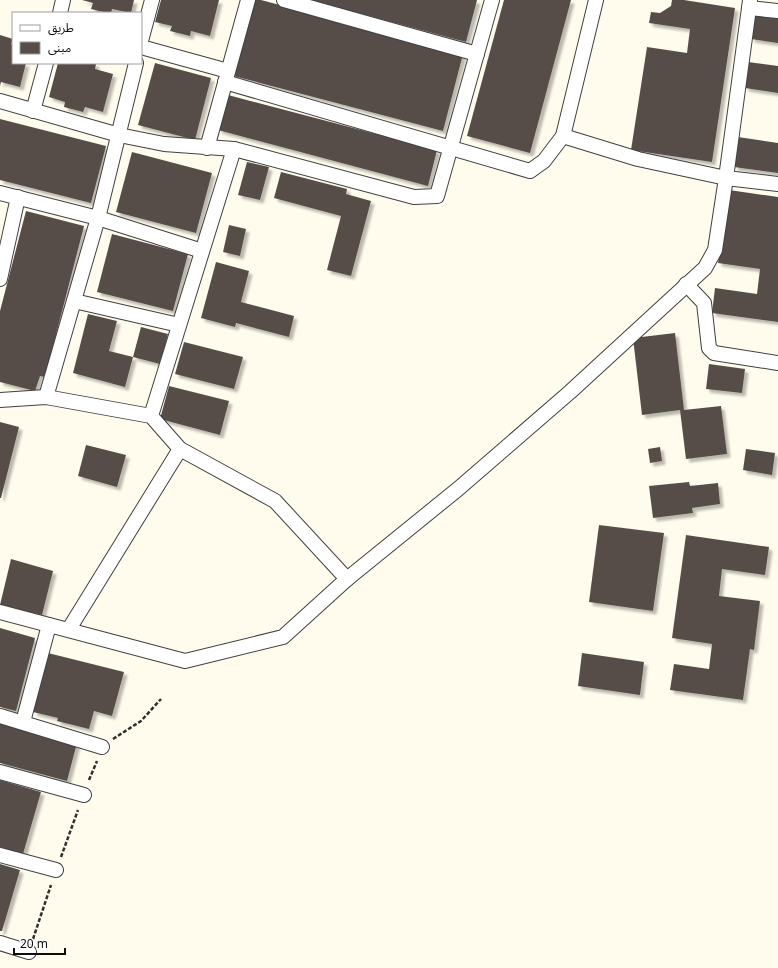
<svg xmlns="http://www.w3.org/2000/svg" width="778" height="968" viewBox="0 0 778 968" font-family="Georgia,'Noto Sans Arabic',serif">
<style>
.building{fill:#574e49;filter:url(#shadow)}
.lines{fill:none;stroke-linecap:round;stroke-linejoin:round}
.minor-casing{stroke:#404040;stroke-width:16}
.path{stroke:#2f2f2f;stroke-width:2.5;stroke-dasharray:4 2;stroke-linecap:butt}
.minor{stroke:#fff;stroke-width:14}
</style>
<defs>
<filter id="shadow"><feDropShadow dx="3.5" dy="3.5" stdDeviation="1" flood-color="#0004"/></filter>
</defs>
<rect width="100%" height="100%" fill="#fffced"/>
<g class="building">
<path d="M82,0H134L131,13L112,9L111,13H108L91,9L93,3Z"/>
<path d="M161,0H219L210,36L191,31L190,36L170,31L172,26L155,22Z"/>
<path d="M249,0H261L463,54L443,131L230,75Z"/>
<path d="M310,0H477L466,42Z"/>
<path d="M504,0H571L530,153L467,136Z"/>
<path d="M672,0H684L735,8L712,162L631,150L647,47L687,53L690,29L649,23L651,12L660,13L671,6Z"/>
<path d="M755,12L778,16V43L751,39Z"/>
<path d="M0,35L13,39L11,44L13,45V63H26L20,87L1,82L0,86Z"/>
<path d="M748,62L778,66V93L745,88Z"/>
<path d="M58,63H94L96,64L95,69L113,74L103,112L85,107L83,112L64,107L65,102L49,97Z"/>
<path d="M155,63L211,78L195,140L138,125Z"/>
<path d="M228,95L437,150L428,186L218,130Z"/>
<path d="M0,119L106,146L91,203L0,180Z"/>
<path d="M738,137L778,143V173L734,167Z"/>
<path d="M132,152L212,173L196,233L116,212Z"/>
<path d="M247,162L269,167L260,200L238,195Z"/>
<path d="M281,172L347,189L346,194L371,201L351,276L327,270L341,216L274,198Z"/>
<path d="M729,190L778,197V322L712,313L715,288L757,294L760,269L718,263Z"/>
<path d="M26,211L84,226L45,377L40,376L35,391L0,382V311Z"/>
<path d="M229,225L246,229L240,256L223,252Z"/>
<path d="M112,234L188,254L173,311L97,292Z"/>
<path d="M216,262L249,271L241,302L294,316L289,337L236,323L235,327L201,318Z"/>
<path d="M88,314L117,321L109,351L133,357L125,387L73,373Z"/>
<path d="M141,327L168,334L160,364L133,357Z"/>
<path d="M675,333L684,410L721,406L727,454L686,459L680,410L642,415L633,338Z"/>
<path d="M184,342L243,357L234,389L175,374Z"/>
<path d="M709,364L745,369L742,393L706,389Z"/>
<path d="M169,386L229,401L220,435L160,419Z"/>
<path d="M0,422L19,427L1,498H0Z"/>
<path d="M86,445L126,455L117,487L78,476Z"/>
<path d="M660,447L662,461L650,463L648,449Z"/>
<path d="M746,449L775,453L772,475L743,470Z"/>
<path d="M689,482L690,486L718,483L720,504L692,508L693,513L653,518L649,486Z"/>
<path d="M599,525L664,533L653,611L589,602Z"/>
<path d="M686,535L769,547L765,575L722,569L719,596L760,601L754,650L750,649L743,700L670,690L674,664L709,669L712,644L672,638Z"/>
<path d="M11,559L53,571L42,615L0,605Z"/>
<path d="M0,628L35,638L16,711L0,707Z"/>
<path d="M48,653L124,672L112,716L94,711L89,729L57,721L58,718L33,712Z"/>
<path d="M582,653L644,662L640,695L578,686Z"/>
<path d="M0,723L77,743L67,781L0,763Z"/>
<path d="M0,780L41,792L23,854L0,847Z"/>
<path d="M0,864L20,870L2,931H0Z"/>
</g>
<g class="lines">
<g class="minor-casing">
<g id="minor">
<path d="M284,0L477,54"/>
<path d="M750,0L749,8L778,11"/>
<path d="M60,13L63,0"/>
<path d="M141,41L152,0"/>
<path d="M141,47L228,71"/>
<path d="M225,82L530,171L544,161L563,136L596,0"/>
<path d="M0,101L119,135L164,144L234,149L414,197L437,196L492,0"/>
<path d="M33,111L46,63"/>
<path d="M563,136L638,159L726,178L778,184"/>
<path d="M207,148L248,0"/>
<path d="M0,193L98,218L202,251"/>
<path d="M0,279L18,197"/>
<path d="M686,284L704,303L709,348L714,353L778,363"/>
<path d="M74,301L179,325"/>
<path d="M46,397L98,218L136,63"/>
<path d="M0,400L46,397L151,416L180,449L275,501L347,579"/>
<path d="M151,416L234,149"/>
<path d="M0,612L185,661L283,637L347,579L458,489L570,392L705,268L715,250L726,178L749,8"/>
<path d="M69,629L180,449"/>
<path d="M0,716L102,747"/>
<path d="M23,722L49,625"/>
<path d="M0,772L84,795"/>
<path d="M0,855L56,870"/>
<path d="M0,943L29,952"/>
</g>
</g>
<g class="path">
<path d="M113,739L141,721L161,699"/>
<path d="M89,780L97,761"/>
<path d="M61,857L78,810"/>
<path d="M33,939L51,885"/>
</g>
<use href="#minor" class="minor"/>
</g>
<rect x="12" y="12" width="130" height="52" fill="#ffffff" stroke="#9e9e9e"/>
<rect x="20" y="25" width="20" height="6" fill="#ffffff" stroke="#9e9e9e"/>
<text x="48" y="32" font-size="12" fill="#0d0d0d">طريق</text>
<rect x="20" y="42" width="20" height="12" fill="#574e49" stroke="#9e9e9e"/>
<text x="48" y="52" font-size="12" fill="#0d0d0d">مبنى</text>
<path d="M14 948v6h51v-6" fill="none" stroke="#0d0d0d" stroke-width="2"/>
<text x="20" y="948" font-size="12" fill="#0d0d0d" stroke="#ffffff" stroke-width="3" paint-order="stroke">20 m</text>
</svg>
